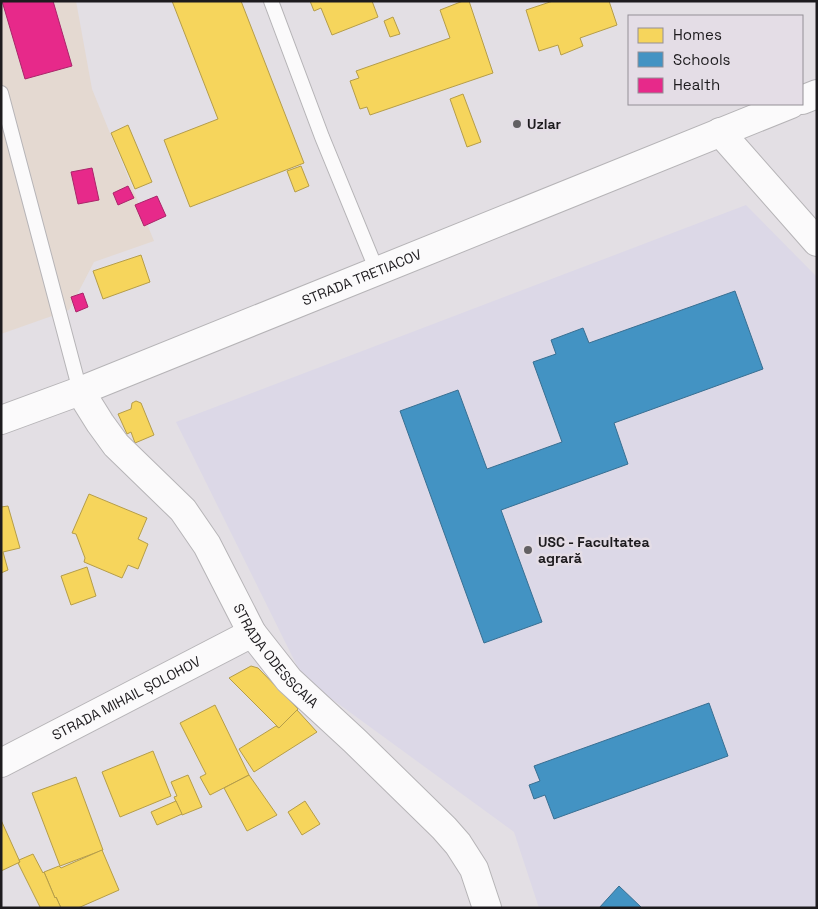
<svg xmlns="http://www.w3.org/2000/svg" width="818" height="909" viewBox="0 0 818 909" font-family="'Space Grotesk',sans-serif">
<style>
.education{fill:#dcd8e7}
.medical{fill:#e4d9d1}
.homes{fill:#f6d55c;stroke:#b59d49}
.schools{fill:#4393c3;stroke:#386f92}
.health{fill:#e7298a;stroke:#aa256a}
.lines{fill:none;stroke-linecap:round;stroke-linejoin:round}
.service-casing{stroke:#b6b4b7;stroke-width:16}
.minor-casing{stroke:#b6b4b7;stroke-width:30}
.tertiary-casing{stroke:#b6b4b7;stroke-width:30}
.service{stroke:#fbfafb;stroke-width:14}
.minor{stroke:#fbfafb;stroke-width:28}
.tertiary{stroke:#fbfafb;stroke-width:28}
.poi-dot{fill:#626063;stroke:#e4dde6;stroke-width:2}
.labels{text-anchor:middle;stroke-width:5;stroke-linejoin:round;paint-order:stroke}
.poi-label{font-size:14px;font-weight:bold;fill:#1d1b1e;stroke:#e4dde6;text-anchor:start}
.street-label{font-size:14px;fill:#1d1b1e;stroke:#e4dde6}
</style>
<rect width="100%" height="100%" fill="#e3dfe4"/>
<path class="education" d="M746,205L817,277V908H539L514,832L303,678L176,422Z"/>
<path class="medical" d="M1,1H76L92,89L154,241L94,262L69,310L1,334Z"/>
<g class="homes">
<path d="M172,1H241L304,163L190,207L164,140L218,119Z"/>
<path d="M310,1H372L378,17L332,35L321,8L314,11Z"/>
<path d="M463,1H469L493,73L370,115L367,107L360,109L350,81L359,78L356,71L450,38L440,10Z"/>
<path d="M553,1H609L617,25L580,38L583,46L561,55L558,45L539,51L526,10Z"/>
<path d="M393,17L400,34L390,37L384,21Z"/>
<path d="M463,94L481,142L467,147L450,99Z"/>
<path d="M128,125L152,182L135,189L111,133Z"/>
<path d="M301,166L309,186L295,192L287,171Z"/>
<path d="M141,255L150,282L103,299L93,271Z"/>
<path d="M136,401L141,403L154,435L135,443L131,432L127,434L118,414L131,409L132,403Z"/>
<path d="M89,494L147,518L138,539L148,544L138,569L128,565L122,578L84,562L85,558L76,534L72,533Z"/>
<path d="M8,506L20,548L3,552L8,570L1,573V507Z"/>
<path d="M87,567L96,596L71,605L61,576Z"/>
<path d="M251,666L258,668L298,709L279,728L229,678Z"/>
<path d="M215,705L249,775L210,795L200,777L206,774L180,723Z"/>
<path d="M297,710L317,732L254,772L239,749L276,726L279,728Z"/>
<path d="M153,751L171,796L120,817L102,772Z"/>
<path d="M188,775L202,807L182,815L174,797L177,796L171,782Z"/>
<path d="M249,775L277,815L247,831L224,788Z"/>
<path d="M76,777L103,850L60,866L32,793Z"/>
<path d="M176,801L182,814L157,825L151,812Z"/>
<path d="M305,801L320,824L302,835L288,812Z"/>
<path d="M1,820L20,862L1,871Z"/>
<path d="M102,850L119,890L78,908H61L56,897L55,898L44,872L59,866L61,868Z"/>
<path d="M33,854L43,873L44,872L55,898L56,897L61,908H37L40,907L18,863L20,862L19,860Z"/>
</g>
<g class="schools">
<path d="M735,291L763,369L614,423L628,464L501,510L542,622L484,643L400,411L458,390L487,469L562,442L533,362L556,354L551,340L583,328L589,343Z"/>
<path d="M709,703L728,756L554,819L545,795L534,799L529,785L540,781L534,766Z"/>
<path d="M619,886L642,908H599Z"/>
</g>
<g class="health">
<path d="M2,1H53L72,66L25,79Z"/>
<path d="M92,168L99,200L78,204L71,172Z"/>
<path d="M128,186L134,198L118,205L113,193Z"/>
<path d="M157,196L166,216L144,226L135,205Z"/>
<path d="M83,293L88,307L76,312L71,297Z"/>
</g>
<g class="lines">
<g class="service-casing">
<g id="service">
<path d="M271,1L322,137L377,271"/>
<path d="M1,93L80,391"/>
</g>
</g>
<g class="minor-casing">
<g id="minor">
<path d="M720,132L817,242"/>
<path id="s1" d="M80,391L100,423L116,445L183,510L207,545L252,633L289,680L355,741L444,828L458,844L474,869L487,908"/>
<path id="s2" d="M1,763L252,633"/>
</g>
</g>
<g class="tertiary-casing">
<g id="tertiary">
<path d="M802,100L817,94"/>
<path id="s3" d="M1,420L80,391L791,104"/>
</g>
</g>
<use href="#service" class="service"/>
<use href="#minor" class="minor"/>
<use href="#tertiary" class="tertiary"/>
</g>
<g class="poi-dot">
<circle cx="517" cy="124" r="5"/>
<circle cx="528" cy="550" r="5"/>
</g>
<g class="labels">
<g class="poi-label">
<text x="527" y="129">Uzlar</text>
<text x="538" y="547">USC - Facultatea<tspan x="538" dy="16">agrară</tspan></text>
</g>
<g class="street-label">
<text dy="5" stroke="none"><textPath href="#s3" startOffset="388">STRADA TRETIACOV</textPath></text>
<text dy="5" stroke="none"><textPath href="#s1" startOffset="332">STRADA ODESSCAIA</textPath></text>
<text dy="5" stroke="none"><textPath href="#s2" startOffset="141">STRADA MIHAIL ȘOLOHOV</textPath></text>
</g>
</g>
<rect width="818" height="909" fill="none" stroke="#1d1b1e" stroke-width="5"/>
<rect x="628" y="15" width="175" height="90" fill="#e4dde6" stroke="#948f96"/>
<rect x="638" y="28" width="25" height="15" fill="#f6d55c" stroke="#948f96"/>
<text x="673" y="40" font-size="15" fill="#1d1b1e">Homes</text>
<rect x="638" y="52" width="25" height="15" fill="#4393c3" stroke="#948f96"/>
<text x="673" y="65" font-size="15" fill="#1d1b1e">Schools</text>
<rect x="638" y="78" width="25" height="15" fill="#e7298a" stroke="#948f96"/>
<text x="673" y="90" font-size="15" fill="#1d1b1e">Health</text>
</svg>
